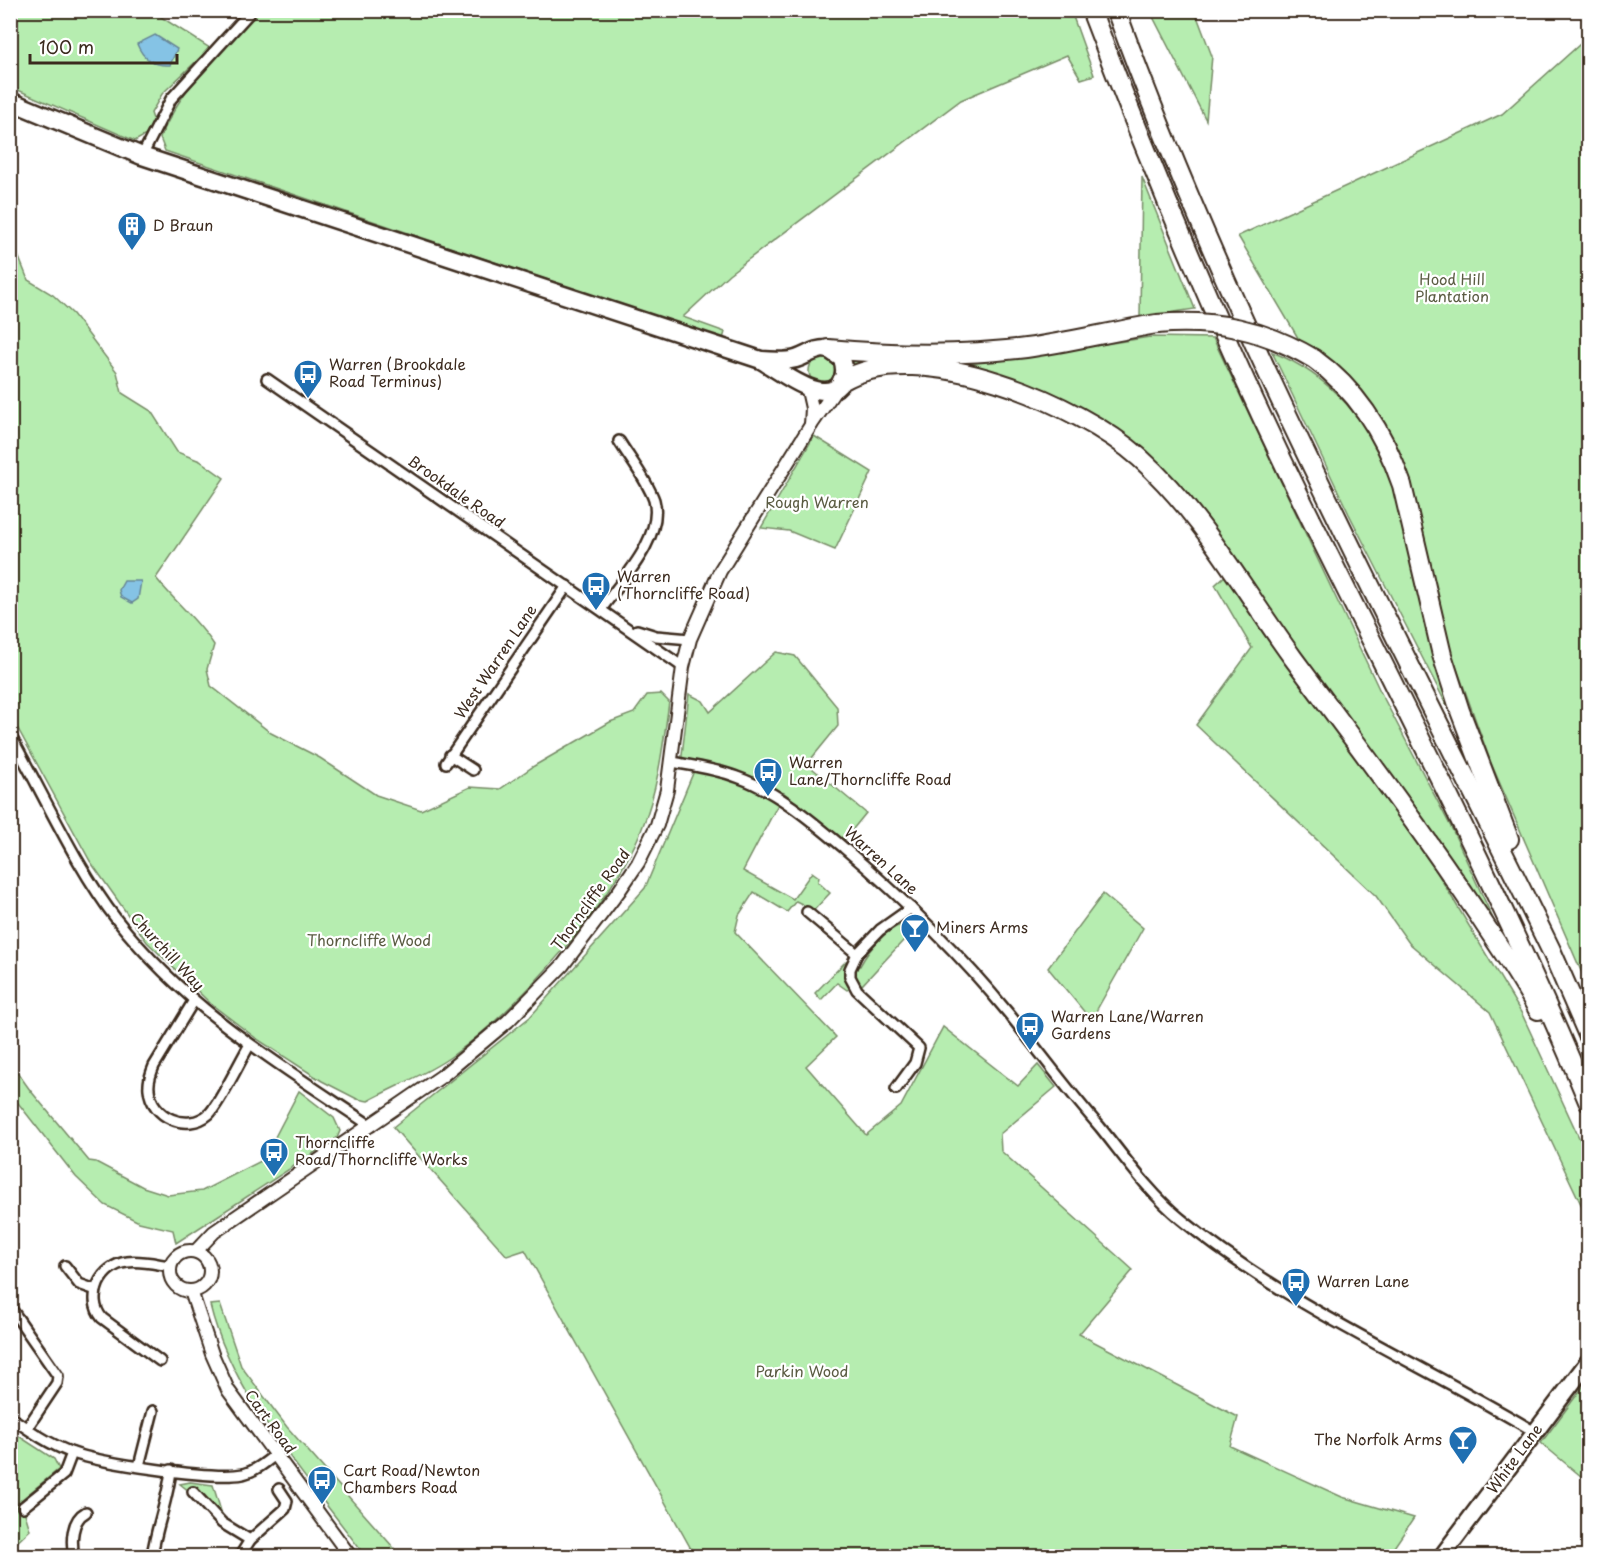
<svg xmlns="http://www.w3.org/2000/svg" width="1599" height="1567" viewBox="0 0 1599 1567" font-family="'Playpen Sans',sans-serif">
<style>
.green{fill:#b6edb0;stroke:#788c67;stroke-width:1.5}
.water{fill:#85c3e5;stroke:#678695;stroke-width:1.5}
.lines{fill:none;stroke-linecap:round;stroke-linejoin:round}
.minor-casing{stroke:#3b2a1e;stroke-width:14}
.tertiary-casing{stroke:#3b2a1e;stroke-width:16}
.primary-casing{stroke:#3b2a1e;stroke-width:20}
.trunk-casing{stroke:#3b2a1e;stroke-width:21}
.motorway-casing{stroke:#3b2a1e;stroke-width:22}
.minor{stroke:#fff;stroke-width:9}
.tertiary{stroke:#fff;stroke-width:12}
.primary{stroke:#fff;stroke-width:15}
.trunk{stroke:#fff;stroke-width:16}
.motorway{stroke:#fff;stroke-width:18}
.motorway-bridge-casing{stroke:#3b2a1e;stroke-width:22;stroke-linecap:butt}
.motorway-bridge{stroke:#fff;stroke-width:18}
.labels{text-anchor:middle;stroke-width:4.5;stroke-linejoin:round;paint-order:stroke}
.poi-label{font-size:15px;fill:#3b2a1e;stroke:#fff;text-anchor:start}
.park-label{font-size:15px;fill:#5a5b42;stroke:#fff}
.street-label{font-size:15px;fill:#3b2a1e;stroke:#fff}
</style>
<rect width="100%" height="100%" fill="#fff"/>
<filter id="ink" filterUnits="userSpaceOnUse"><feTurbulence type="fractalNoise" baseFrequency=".0167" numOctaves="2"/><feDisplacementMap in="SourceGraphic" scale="12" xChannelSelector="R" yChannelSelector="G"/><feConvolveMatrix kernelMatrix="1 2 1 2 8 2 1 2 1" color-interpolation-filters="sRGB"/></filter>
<g filter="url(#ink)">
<g class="green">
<path d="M10,11H160L161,17L210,48L162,94L151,113L154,122L146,135L135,141L11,87Z"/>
<path d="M258,11H1071L1094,75L1081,79L1067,55L961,100L729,274L683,317L725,332L723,339L165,151L160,138C183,85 218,51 258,11Z"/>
<path d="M1150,11H1195L1212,56L1206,120Z"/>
<path d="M1588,37V987L1491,763L1451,652L1406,480L1383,422L1364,396L1301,343L1238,236L1502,114Z"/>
<path d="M1142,177L1195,309L1140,317Z"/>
<path d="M10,235L28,280L53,295L73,314L117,372L122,393L151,411L177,452L200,461L224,478L156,578C175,602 198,620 214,645L207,669L211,686L271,733L320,758L376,795L421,810L470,787L500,789L534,766L610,722L634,713L647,695L661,694L669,702C663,746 658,790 641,831C610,906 519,1008 452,1056C427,1074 395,1086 368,1101L357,1099L322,1081L257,1039L211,1004L147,942L90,861L11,716Z"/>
<path d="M1150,337L1213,338L1380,691L1452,829L1495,923L1494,930L1194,507L1023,383L852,368L848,357L1005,360Z"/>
<path d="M1272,352C1329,374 1370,423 1393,479L1451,706L1446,704L1349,514Z"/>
<circle cx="822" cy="371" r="13"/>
<path d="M814,436L872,472L835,550L789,531L761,528Z"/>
<path d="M1227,574L1438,874L1522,1014L1588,1157V1219L1490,1012L1409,943L1376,896L1196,725L1252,648L1215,585Z"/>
<path d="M776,652L795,656L837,707L838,726L807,764L866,813L844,840L784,793L743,871L793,899L812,872L819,877L818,882L830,893L814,910L796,901L787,912L754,892L739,915L735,932L836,1037L806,1066L866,1135L901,1106L943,1027L1018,1086L1038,1065L1056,1087L1000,1134L1001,1151L1133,1270L1079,1334L1238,1417L1230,1446L1342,1497L1414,1518L1388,1556H695L525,1250L507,1256L393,1127L530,1017L645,888L696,766L681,764L689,694L703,701L710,712Z"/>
<path d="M1103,894L1143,928L1091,1020L1048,968Z"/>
<path d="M909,923L916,927L862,985L847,990L837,983L821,1000L815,993L846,961L860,966C869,949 888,925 909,923Z"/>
<path d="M10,1062L30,1090L89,1161L96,1162L143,1187L168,1195L202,1191L263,1160L299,1091L334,1118L340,1131L337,1138L176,1243L173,1230L139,1222L105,1205L76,1177L11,1094Z"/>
<path d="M220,1304L241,1366L287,1427L401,1556H365C310,1480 232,1397 210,1305Z"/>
<path d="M1588,1380V1482L1541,1443Z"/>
<path d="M11,1431L54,1459L59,1469L21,1500L30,1530L11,1548Z"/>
<path d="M190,1482L213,1485L224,1521L194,1488L189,1491L180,1484Z"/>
</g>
<g class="water">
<path d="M155,35L177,49L170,65C154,66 143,59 137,44Z"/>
<path d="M124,581H141L138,599L132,603L121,597L119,590Z"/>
</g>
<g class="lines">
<g class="minor-casing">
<g id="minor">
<path d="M142,156L171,99L252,10"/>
<path d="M267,379L683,667"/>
<path d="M602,608C622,580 664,537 654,500C647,480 630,459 619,441"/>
<path d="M637,630L656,636L690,639"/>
<path d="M10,735C43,793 77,869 117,920C189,1011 277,1063 371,1126"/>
<path d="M450,755L473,770"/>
<path d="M672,762C694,766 716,769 737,777C777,791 812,821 844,848C903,898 960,954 1009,1014C1040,1052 1068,1091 1100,1127C1125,1158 1150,1194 1181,1219C1288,1307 1417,1361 1535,1432"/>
<path d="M446,763L567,586"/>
<path d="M807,912L857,954"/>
<path d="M193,1002L154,1066C151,1073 148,1081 149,1089C151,1117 187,1133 209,1114C219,1105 240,1061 249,1046"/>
<path d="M896,1089L915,1063L919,1048L857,990L850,977V969L857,954L880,930L911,908"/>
<path d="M65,1266L79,1284L96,1290"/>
<path d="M10,1307L58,1376L57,1383L27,1428"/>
<path d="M160,1361L102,1318C85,1298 101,1265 127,1262C141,1260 156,1264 170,1266"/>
<path d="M10,1417C29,1430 49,1444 70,1452C100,1463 213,1480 243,1474C255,1471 265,1463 275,1455"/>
<path d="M139,1466L153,1411"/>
<path d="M193,1492L222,1523L250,1540"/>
<path d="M23,1507L64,1474L72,1453"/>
<path d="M325,1555L326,1556"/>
<path d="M74,1556C71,1542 71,1520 86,1512"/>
<path d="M152,1556C156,1527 168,1500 171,1470"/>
<path d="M240,1556L250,1540L285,1509L287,1501L279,1489"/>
</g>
</g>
<g class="tertiary-casing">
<g id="tertiary">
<path d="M807,386L812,408L811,425"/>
<circle cx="190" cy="1271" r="20"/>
<path d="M196,1251L214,1232L442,1076L508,1021L563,965L619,891L638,863L657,825L667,790L683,667L690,639L720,571L811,425L838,386"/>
<path d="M191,1291L212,1354L228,1390L350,1556"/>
</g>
</g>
<g class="primary-casing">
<path id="primary" d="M1442,1556L1588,1362"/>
</g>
<g class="trunk-casing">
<path id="trunk" d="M10,101L142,156L761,360C778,370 822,405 839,385C846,377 845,368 842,359L828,349C815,348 808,355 796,359C784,362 773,361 761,360"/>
</g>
<g class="motorway-casing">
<g id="motorway">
<path d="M1091,10C1155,178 1224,342 1303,503C1401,701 1503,897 1588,1101"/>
<path d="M1116,10C1234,335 1400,640 1551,950L1588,1035"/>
<path d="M828,349C893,355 961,356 1026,348C1070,342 1113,331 1157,324"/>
<path d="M1314,359C1357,390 1385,435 1402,485L1442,655L1460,711L1509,839"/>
<path d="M842,381C919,335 1080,404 1140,458C1203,515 1244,591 1293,658C1356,743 1420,827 1479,916C1499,947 1521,977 1538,1010"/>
</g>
</g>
<use href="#minor" class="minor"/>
<use href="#tertiary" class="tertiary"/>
<use href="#primary" class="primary"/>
<use href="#trunk" class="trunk"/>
<use href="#motorway" class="motorway"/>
<g class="motorway-bridge-casing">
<path id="motorway-bridge" d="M1157,324C1214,319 1264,329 1314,359"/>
</g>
<use href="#motorway-bridge" class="motorway-bridge"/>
</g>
</g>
<defs>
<g id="building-pin" transform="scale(1.5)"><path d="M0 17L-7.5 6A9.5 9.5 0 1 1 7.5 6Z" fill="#1f6fb2" stroke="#fff"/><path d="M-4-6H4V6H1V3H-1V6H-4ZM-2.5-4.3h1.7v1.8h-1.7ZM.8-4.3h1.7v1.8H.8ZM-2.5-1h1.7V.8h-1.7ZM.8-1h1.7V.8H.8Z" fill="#fff"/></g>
<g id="bus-pin" transform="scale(1.5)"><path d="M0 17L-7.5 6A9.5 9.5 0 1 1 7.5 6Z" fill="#1f6fb2" stroke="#fff"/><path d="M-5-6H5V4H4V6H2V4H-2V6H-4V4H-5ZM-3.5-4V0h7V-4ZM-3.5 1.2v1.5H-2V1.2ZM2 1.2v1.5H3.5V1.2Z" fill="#fff"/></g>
<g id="bar-pin" transform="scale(1.5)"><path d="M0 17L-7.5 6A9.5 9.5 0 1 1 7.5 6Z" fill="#1f6fb2" stroke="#fff"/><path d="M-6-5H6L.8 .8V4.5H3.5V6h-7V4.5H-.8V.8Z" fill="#fff"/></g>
</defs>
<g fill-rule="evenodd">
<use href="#building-pin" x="132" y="226"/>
<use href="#bus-pin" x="308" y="374"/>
<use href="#bus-pin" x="596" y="586"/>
<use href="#bus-pin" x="768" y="772"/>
<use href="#bar-pin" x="915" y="928"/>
<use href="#bus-pin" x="1030" y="1026"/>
<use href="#bus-pin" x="274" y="1152"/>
<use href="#bus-pin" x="1296" y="1282"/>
<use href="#bar-pin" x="1463" y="1440"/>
<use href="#bus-pin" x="322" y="1480"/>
</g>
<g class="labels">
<g class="poi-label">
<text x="153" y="231">D Braun</text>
<text x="329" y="370">Warren (Brookdale<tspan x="329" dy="17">Road Terminus)</tspan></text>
<text x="617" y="582">Warren<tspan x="617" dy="17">(Thorncliffe Road)</tspan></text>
<text x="789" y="768">Warren<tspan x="789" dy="17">Lane/Thorncliffe Road</tspan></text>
<text x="936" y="933">Miners Arms</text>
<text x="1051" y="1022">Warren Lane/Warren<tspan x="1051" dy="17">Gardens</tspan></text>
<text x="295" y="1148">Thorncliffe<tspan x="295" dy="17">Road/Thorncliffe Works</tspan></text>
<text x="1317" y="1287">Warren Lane</text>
<text x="1442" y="1445" text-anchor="end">The Norfolk Arms</text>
<text x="343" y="1476">Cart Road/Newton<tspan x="343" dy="17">Chambers Road</tspan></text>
</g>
<g class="park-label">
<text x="1452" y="285">Hood Hill<tspan x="1452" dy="17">Plantation</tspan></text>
<text x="817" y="508">Rough Warren</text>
<text x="369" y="946">Thorncliffe Wood</text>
<text x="802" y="1377">Parkin Wood</text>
</g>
<g class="street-label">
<text transform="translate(456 492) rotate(35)" y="5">Brookdale Road</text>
<text transform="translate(496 662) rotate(-56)" y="5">West Warren Lane</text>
<text transform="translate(881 861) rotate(42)" y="5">Warren Lane</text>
<text transform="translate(591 900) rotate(-54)" y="5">Thorncliffe Road</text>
<text transform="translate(167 952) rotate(47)" y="5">Churchill Way</text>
<text transform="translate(270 1422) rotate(54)" y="5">Cart Road</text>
<text transform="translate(1515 1459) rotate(-54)" y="5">White Lane</text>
</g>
</g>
<rect width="1599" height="1567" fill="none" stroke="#fff" stroke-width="36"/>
<rect x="18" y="18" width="1563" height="1531" fill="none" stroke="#3b2a1e" stroke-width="2" filter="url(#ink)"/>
<path d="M30 54v9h147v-9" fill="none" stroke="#3b2a1e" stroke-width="3"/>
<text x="39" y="54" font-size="18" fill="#3b2a1e" stroke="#ffffff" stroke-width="4.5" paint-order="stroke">100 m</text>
</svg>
